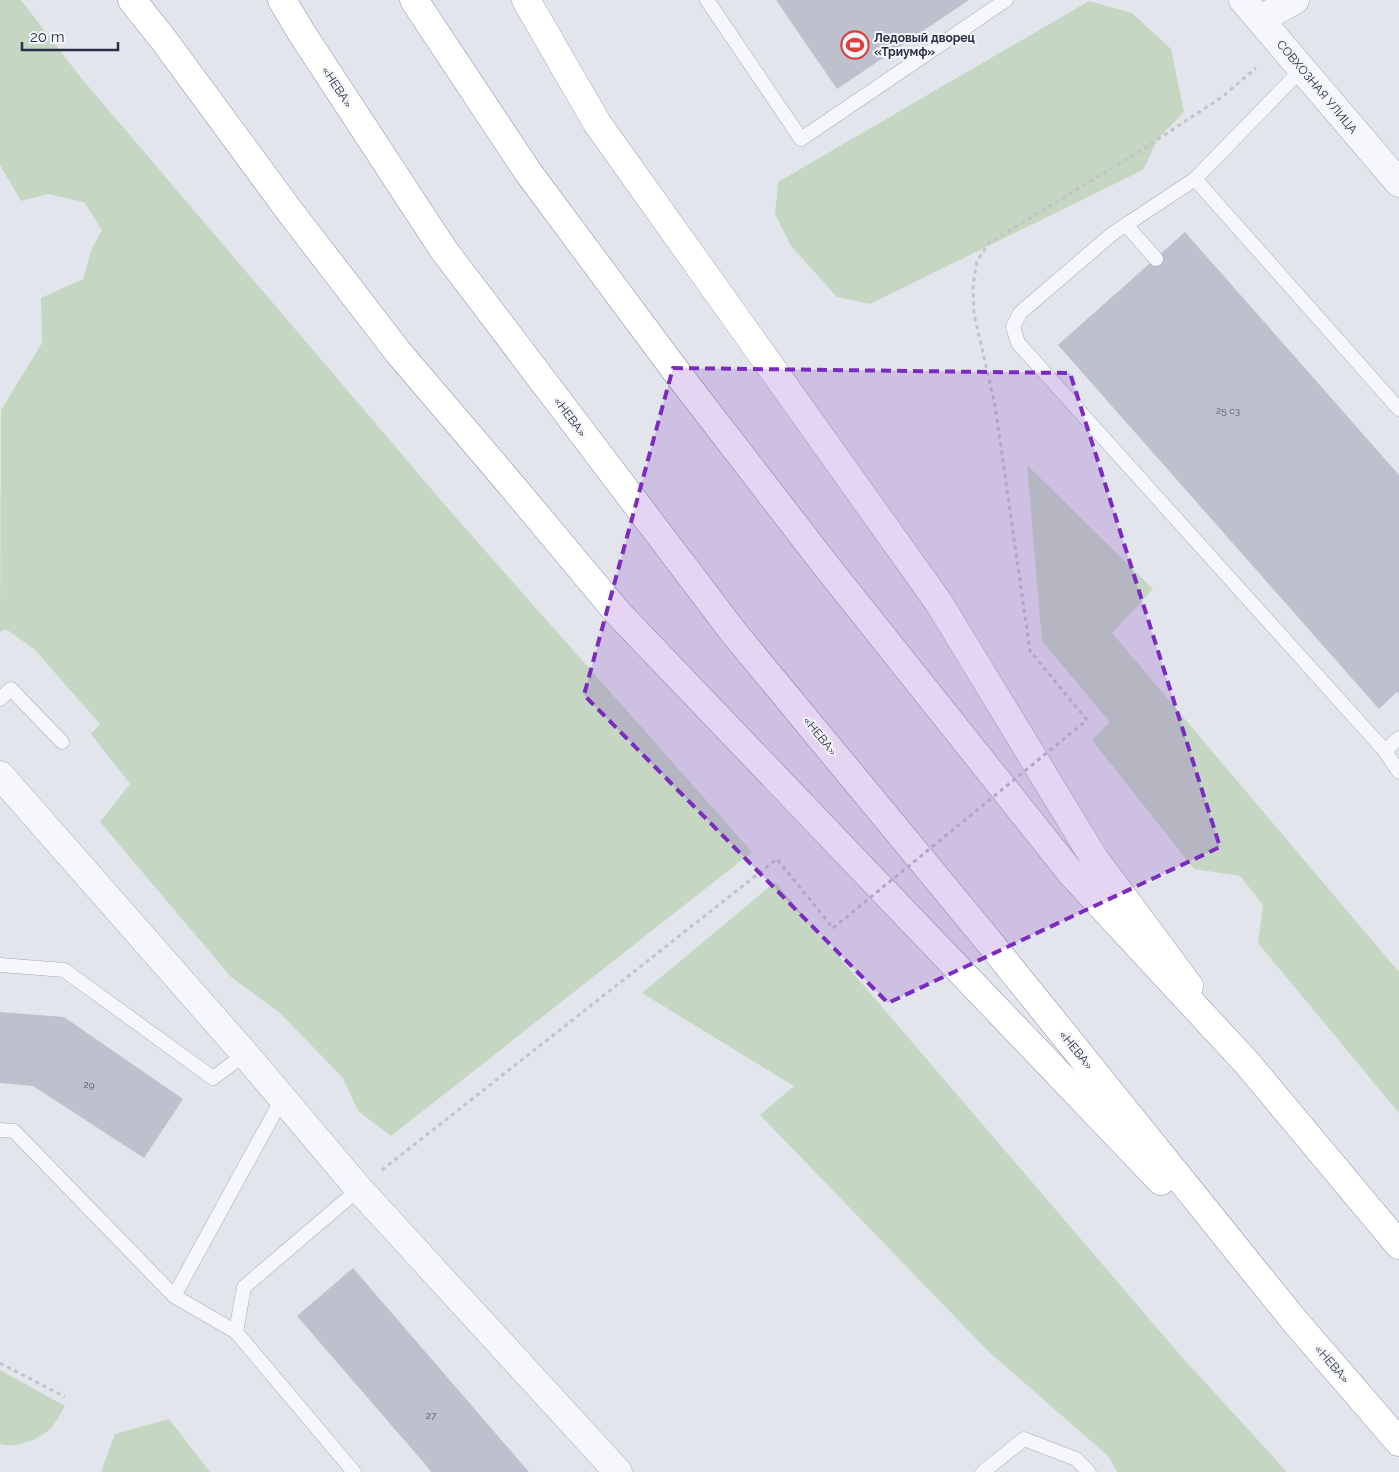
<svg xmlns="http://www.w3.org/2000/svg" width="1399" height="1472" viewBox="0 0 1399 1472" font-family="Raleway,sans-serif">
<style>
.green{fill:#c5d7c3}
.building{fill:#bdc0cd}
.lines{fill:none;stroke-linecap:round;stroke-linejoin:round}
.lane-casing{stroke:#a7abb7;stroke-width:15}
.street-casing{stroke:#a7abb7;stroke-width:29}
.secondary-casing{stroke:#a7abb7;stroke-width:29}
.highway-casing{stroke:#8990a4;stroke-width:29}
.path{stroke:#c1c3cb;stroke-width:3;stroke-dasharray:4 4;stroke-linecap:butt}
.lane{stroke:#f6f7fa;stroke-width:14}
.street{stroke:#f6f7fa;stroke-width:28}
.secondary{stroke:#fff;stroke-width:28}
.highway{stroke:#fff;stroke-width:28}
.path-bridge{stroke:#c1c3cb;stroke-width:3;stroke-dasharray:4 4;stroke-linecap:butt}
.marked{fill:#7b2cbf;fill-opacity:0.2;stroke:#7b2cbf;stroke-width:4;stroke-dasharray:10 6;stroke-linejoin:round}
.labels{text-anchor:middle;stroke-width:4;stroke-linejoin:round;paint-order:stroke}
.number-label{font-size:10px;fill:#4e5368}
.poi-label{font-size:12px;font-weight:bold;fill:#292f46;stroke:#f3f5f9;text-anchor:start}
.street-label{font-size:12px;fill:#292f46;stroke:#f3f5f9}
</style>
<rect width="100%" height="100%" fill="#e3e5ec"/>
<g class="green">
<path d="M0,0H21L82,79L457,519L752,852L391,1136L358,1111L343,1078L280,1013L231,977L100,822L130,784L91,734L100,724L34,649L6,629L0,632L1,410L42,343L41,298L83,279L92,248L102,230L84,202L48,194L21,201L0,165Z"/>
<path d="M1089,1L1132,13L1171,49L1184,112L1158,139L1143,170L870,304L837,297L791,246L775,214L778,182Z"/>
<path d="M1027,465L1153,589L1112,633L1399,972V1113L1258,943L1263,905L1240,876L1194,869L1092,740L1110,722L1042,641Z"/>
<path d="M775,882L1181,1356L1287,1472H1117L1108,1456L989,1352L760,1115L794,1086L642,993Z"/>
<path d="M0,1370L65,1406C61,1412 57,1421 52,1427C41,1439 16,1449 0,1444Z"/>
<path d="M169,1419L210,1472H101L115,1434Z"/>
</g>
<g class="building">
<path d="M776,0H969L837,89Z"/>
<path d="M1185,232L1399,475V695L1397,692L1379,709L1058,345Z"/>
<path d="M0,1012L64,1017L183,1099L144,1158L33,1086L0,1083Z"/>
<path d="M353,1268L529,1472H431L424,1463L297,1316Z"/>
</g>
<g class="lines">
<g class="lane-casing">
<g id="lane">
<path d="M707,0L801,139L1006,0"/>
<path d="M1302,69L1195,179L1112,234L1020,313L1013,327L1018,343L1385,751L1399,772"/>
<path d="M1195,179L1399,409"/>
<path d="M1126,225L1156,259"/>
<path d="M0,699L11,689L62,742"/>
<path d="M1385,751L1399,738"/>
<path d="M0,965L64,970L213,1078L245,1054"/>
<path d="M0,1130L14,1131L174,1296L282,1099"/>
<path d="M174,1296L236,1332"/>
<path d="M354,1472L236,1332L244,1287L359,1189"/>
<path d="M983,1472L1024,1439L1076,1459L1089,1472"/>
</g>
</g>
<g class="street-casing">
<g id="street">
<path d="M1243,0L1399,183"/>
<path d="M1261,19L1295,0"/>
<path d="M0,775L245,1054L359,1189L618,1472"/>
</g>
</g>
<g class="secondary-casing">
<path id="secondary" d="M526,0L597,123L939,603L1094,858L1189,986"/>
</g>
<g class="highway-casing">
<g id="highway">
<path d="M132,0L163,39L291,213L398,352L507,480L618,613L1161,1181"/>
<path d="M282,0L301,32L443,249L734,633L986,938L1293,1319L1399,1442"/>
<path d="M414,0L528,172L678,374L827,567L1071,873L1247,1063L1399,1245"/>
</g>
</g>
<g class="path">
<path d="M1087,720L1030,651L995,405L974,314L973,285L977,261L989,243L1140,151L1222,97L1256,68"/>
<path d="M382,1170L777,859L833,928"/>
<path d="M0,1363L65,1397"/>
</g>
<use href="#lane" class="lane"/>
<use href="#street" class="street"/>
<use href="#secondary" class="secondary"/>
<use href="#highway" class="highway"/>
<path class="path-bridge" d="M833,928L1087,720"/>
</g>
<path class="marked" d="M673,368L1070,373L1220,847L888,1003L584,695Z"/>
<defs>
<g id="stadium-ring" transform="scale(1.4375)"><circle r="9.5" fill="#f3f5f9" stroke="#da4040" stroke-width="1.5"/><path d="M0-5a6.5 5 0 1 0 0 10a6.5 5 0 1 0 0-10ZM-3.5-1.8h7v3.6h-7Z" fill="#da4040"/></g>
</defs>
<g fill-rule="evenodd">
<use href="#stadium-ring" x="855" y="45"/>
</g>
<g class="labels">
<g class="number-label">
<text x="1228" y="414">25 с3</text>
<text x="89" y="1088">29</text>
<text x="431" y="1419">27</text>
</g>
<g class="poi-label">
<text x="874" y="42">Ледовый дворец<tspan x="874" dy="14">«Триумф»</tspan></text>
</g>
<g class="street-label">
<text transform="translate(337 87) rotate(57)" y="4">«НЕВА»</text>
<text transform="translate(1317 87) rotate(50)" y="4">СОВХОЗНАЯ УЛИЦА</text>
<text transform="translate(570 417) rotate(53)" y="4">«НЕВА»</text>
<text transform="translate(820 736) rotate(51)" y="4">«НЕВА»</text>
<text transform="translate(1076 1050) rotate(51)" y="4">«НЕВА»</text>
<text transform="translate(1332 1364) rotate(49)" y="4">«НЕВА»</text>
</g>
</g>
<path d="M22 42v8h96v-8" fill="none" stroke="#292f46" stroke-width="2.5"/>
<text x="30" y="42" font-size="15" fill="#292f46" stroke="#f3f5f9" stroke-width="4" paint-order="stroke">20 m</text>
</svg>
